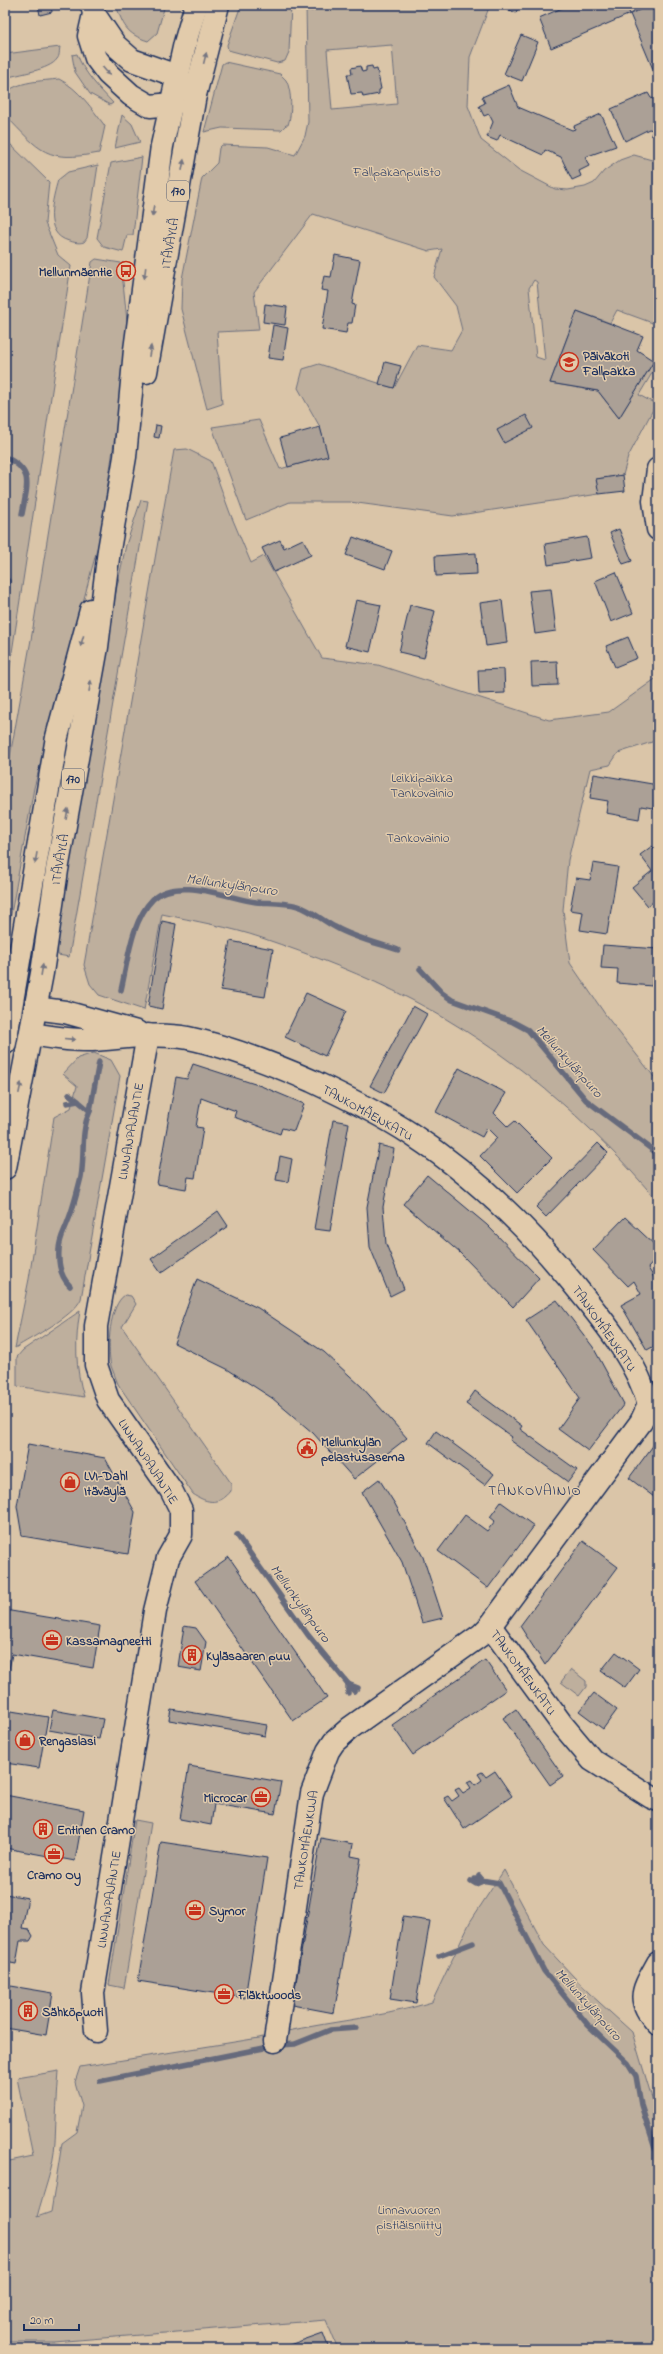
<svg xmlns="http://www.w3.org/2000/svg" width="663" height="2354" viewBox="0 0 663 2354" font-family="'Indie Flower',sans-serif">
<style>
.green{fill:#beaf9d;stroke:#6c6f7e;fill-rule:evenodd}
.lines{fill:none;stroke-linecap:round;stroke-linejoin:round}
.stream{stroke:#666a7b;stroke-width:5.5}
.building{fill:#aba096;stroke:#1b2f5e}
.minor-casing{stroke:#1b2f5e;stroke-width:25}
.secondary-casing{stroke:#1b2f5e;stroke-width:25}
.primary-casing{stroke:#1b2f5e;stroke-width:25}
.minor{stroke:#e2cbab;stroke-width:22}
.secondary{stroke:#e2cbab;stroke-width:22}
.primary{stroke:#e2cbab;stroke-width:22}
.oneway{fill:#757581}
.labels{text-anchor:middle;stroke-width:3;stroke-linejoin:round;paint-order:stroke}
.shield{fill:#e2cbab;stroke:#575e75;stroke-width:1}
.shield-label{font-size:12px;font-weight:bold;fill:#1b2f5e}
.park-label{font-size:13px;fill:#2b3c64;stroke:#e2cbab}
.street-label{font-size:13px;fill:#1b2f5e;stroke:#e2cbab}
.poi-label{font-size:13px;font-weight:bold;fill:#1b2f5e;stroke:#e2cbab;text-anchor:start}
.water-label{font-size:14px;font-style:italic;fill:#2e3e65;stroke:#e2cbab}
.neighbourhood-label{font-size:14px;letter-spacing:1px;fill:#1b2f5e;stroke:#e2cbab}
</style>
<rect width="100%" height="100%" fill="#dac5a8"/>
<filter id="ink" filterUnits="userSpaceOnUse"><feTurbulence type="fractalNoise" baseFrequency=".025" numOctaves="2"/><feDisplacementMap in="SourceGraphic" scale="8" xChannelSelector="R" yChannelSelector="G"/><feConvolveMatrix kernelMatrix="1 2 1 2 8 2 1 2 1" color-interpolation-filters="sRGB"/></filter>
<g filter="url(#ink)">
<g class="green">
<path d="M116,5H165L157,33L148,41C126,34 123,25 116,5Z"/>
<path d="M241,5H291L289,52L285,61L277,63L228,50L227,45Z"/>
<path d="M306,5H490L470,57L468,106L481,140L519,170L555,189L568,190L585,187L594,183L604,171L620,160L634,155L652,160L658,165V325L617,310L610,323L577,311L550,383L598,391L619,418L654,361L658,363L639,395L652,402L658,393V400L628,457L623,475L597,479L599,494L453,516L350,502H290L246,520L212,427L259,420L280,469L327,456L320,427L298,388L303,369L319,364L394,388L417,345L451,350L462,330L456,306L434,277L442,249L429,251L313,214L254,292L259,330L217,332L222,404L207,409L181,309L182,279L202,178L217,163L219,148L222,145L268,147L295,155L305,136L308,122ZM392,45L397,104L332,110L327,50ZM534,280L537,282L545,360L536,357L529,288Z"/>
<path d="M60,47C59,51 60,56 57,59C50,70 18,74 5,78V54Z"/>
<path d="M77,54C84,73 99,88 113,103L110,105L90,94L75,72L72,55Z"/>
<path d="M225,62L280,74L286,80C292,91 292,114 288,125H286L281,130L222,128L204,132L222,64Z"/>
<path d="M59,79C79,89 92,109 105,126L99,153C46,163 41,152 5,115V94C16,81 43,81 59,79Z"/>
<path d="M122,115L132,124L140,142L115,148Z"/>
<path d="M5,139L49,182L45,223L58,255L71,266L5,698Z"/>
<path d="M142,157L133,235H127L123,252L104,247L97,238L111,163Z"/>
<path d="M98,165L87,238L84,242C78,244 74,242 69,241C42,234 53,198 58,180L68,172Z"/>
<path d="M96,259L121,263L129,340L100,538L34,788L5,947V784L32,634L92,262Z"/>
<path d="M187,449L211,461L230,513L251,563L264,556L322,658L378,665L549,720L609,712L658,677V740L618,753L610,765L590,769L568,860L563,910L570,963L607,1017L658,1082V1202C591,1121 506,1049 412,1000C364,975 312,955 262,938C230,927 194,921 162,914L144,1010L99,995L90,984L84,965L174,450Z"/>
<path d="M141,500L148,501L69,957L58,955L57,935L116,591L126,545Z"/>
<path d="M94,1053L111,1060L120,1076L81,1299C73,1317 32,1337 15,1348L29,1279L54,1117L71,1108L77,1086L63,1074L78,1058Z"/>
<path d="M125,1295L131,1296L136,1304L122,1327L231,1483V1491C220,1505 208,1504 193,1494L118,1384C116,1378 113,1372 111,1366C107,1348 109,1305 125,1295Z"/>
<path d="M80,1311C75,1341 75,1367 84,1397L17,1386V1357L23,1350Z"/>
<path d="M571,1669L586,1681V1687L579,1696L561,1682Z"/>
<path d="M135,1820L151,1823L124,1988L109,1985Z"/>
<path d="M504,1870L544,1945L589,1993L632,2032L658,2118V2349H338L326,2320L53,2342H5V2162L33,2156L17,2078L59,2071C57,2095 56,2118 55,2142C54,2167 43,2193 37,2217L51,2212L62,2143L77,2132L82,2106L75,2082L80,2067L259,2038C315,2022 375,2020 432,2002L470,1922Z"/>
</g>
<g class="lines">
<g class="stream">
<path d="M5,457C35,471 27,486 22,514"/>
<path d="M5,600L8,581"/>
<path d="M420,969L442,993L452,1000L513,1022L528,1030L586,1100L658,1154"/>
<path d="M121,990C128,961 131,921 153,899C177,876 228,898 256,902C270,903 284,902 298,906C311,910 323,921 335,927C354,938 377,943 398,950"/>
<path d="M69,1094L78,1101"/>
<path d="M67,1103L78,1101L90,1111C80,1132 85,1154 81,1177C78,1189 73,1209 68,1221C65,1230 59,1239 59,1250C58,1263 60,1276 70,1286"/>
<path d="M90,1111L99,1062"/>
<path d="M237,1535L308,1635L354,1691"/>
<path d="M348,1693V1684L358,1688"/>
<path d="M475,1879L499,1883L544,1971L588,2025L628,2063L636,2076L641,2105L658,2158"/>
<path d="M471,1881L476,1884L483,1881L479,1876"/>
<path d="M439,1956L473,1943"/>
<path d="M281,2045L295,2044L330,2030L357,2028"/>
<path d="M100,2081L264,2048"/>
</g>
</g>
<g class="building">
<path d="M38,5H51L52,12L40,15Z"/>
<path d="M309,5H328V6L311,11Z"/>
<path d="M499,5H519L516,13Z"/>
<path d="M569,5H626L630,14L551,48L539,18Z"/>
<path d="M651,5H658V73L655,74L630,14Z"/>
<path d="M521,35L538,42L522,81L504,74Z"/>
<path d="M360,66L362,72L366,71V67L372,66L373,70L377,69L381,89L379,90V94L363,97L362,93L351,94L347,74H352L351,68Z"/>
<path d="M509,85L518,107L572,130L575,129L574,126L601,114L616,146L585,157L589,166L579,171L581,176L572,180L561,157L545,150L543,155L500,135L497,141L487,137L493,122L489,114L484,116L479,106L485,103L482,97Z"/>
<path d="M648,93L651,98L658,101V138L651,135L653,130L649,129L625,141L611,109Z"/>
<path d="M335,255L360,260L352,304L355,305L352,323H348L346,333L322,329L328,291L321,290L324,276L331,277Z"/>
<path d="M123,263L127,264L126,276L121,275Z"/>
<path d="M265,304L287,307L285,325L263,322Z"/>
<path d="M577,311L643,336L637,350L654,361L619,418L598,391L550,383Z"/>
<path d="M273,325L288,328L283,360L268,358Z"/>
<path d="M385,362L401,366L394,388L379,384Z"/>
<path d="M526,415L533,428L504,443L497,430Z"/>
<path d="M156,425L161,426L159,438L154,437Z"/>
<path d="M320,427L328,456L288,467L280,438Z"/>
<path d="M623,475L625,491L599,494L596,479Z"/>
<path d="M619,529L632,561L623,564L610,533Z"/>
<path d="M353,537L392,551L385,569L346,555Z"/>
<path d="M587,537L591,558L548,565L545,544Z"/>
<path d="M303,539L311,555L274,572L262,548L280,540L284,548Z"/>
<path d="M476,553L477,574L436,576L435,556Z"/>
<path d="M616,572L633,613L611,622L595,581Z"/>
<path d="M551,589L556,631L535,634L529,591Z"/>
<path d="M356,600L381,605L370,652L345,646Z"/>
<path d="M502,600L507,643L486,646L480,603Z"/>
<path d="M410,605L435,611L424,658L399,652Z"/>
<path d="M628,637L637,658L615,667L606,646Z"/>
<path d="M557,661L558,685L532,686L531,662Z"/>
<path d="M504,669L505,693L479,694L478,670Z"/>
<path d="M594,774L658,785V809L641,806L639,819L606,813L608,801L590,798Z"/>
<path d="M652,846L658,853V898L648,906L632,887L652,871L640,855Z"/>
<path d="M593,863L618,867L607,934L580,930L583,912L570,910L576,878L590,880Z"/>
<path d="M162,921L176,924L162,1009L148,1006Z"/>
<path d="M230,941L273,949L265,997L221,990Z"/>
<path d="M603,945L658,949V976L653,975L652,986L617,983L618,969L601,968Z"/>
<path d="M306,993L346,1011L325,1056L285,1037Z"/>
<path d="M413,1006L427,1014L384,1093L370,1086Z"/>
<path d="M193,1064L261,1086L304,1104L294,1131L282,1128L280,1134L234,1117L236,1111L201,1098L196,1127L203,1128L195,1178L188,1177L186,1189L157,1184L176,1077L187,1079Z"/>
<path d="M459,1068L506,1093L494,1113L508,1127L515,1121L552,1158L517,1193L480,1156L497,1138L487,1128L482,1137L436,1112Z"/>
<path d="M333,1120L349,1123L330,1231L314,1229Z"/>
<path d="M598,1143L608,1153L546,1217L536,1207Z"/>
<path d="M379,1145L394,1149L383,1207L386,1244L404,1289L390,1296L370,1247L367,1207Z"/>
<path d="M280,1156L292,1159L288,1182L276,1180Z"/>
<path d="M427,1175L487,1225L539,1278L513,1307L460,1253L403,1204Z"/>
<path d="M218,1211L228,1226L161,1273L151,1259Z"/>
<path d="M625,1217L658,1248V1257L648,1268L658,1284V1344L647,1350L621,1305L641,1294L634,1281L628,1286L593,1250Z"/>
<path d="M197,1279L258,1308L324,1352L362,1387L407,1438L354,1479L313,1433L272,1398L227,1369L174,1343Z"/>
<path d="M557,1300L593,1347L624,1404L588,1451L558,1429L580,1398L526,1320Z"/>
<path d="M475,1391L522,1426L520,1429L577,1470L568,1482L510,1440L512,1437L466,1404Z"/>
<path d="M436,1431L494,1474L485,1485L428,1443Z"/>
<path d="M658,1439V1500L629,1478Z"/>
<path d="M28,1444L105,1458L135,1512L128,1554L22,1536L17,1506Z"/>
<path d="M379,1479L395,1504L423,1557L443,1618L422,1623L402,1562L362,1492Z"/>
<path d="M501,1502L534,1526L488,1588L438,1551L465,1515L487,1531L495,1521L490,1517Z"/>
<path d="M583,1541L618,1567L545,1665L520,1626Z"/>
<path d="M229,1557L327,1698L293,1721L195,1581Z"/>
<path d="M5,1610L100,1626L93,1668L12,1654L5,1690Z"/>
<path d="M184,1626L196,1628L206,1642L201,1671L178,1667Z"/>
<path d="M616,1652L639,1669L625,1688L601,1671Z"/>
<path d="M485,1660L506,1690L413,1755L392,1725Z"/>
<path d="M594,1693L617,1710L603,1729L579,1711Z"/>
<path d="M171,1709L267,1725L265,1736L169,1720Z"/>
<path d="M516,1709L563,1776L550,1785L503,1718Z"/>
<path d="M5,1710L48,1717L39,1768L5,1763Z"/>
<path d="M53,1710L103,1719L99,1739L49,1730Z"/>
<path d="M189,1766L281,1782L275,1814L214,1804L211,1825L180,1819Z"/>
<path d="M495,1771L512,1796L464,1829L444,1798L448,1796L452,1801L459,1796L455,1790L459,1788L463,1793L471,1788L467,1782L471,1780L475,1785L482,1780L478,1774L482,1772L486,1777Z"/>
<path d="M5,1795L84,1810L75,1861L5,1848Z"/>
<path d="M321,1838L353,1844L351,1856L361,1858L334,2013L292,2005Z"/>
<path d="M161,1842L267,1858L245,1998L138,1981Z"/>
<path d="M5,1894L28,1898L22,1928L29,1929L33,1936L30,1941H20L16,1964L5,1962Z"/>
<path d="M403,1917L430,1921L416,2003L390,1999Z"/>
<path d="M5,1985L53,1993L46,2035L5,2028Z"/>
<path d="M323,2333L329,2349H278Z"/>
</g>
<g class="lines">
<g class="minor-casing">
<g id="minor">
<path d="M658,469L654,501L658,529"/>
<path d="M35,1008L65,1012L137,1032"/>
<path d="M31,1034C51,1037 72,1041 92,1040C124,1038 156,1032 188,1038C231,1047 273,1064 312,1081C346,1097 379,1113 411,1134C477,1177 535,1235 584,1297C610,1329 638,1365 649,1405L641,1422L490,1626L481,1635L350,1728L334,1742L328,1751L312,1793L275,2041"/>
<path d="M490,1626L561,1723L592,1760L651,1797L658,1800"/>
<path d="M658,1963C644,1989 634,1999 658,2024"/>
<path d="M96,2031L93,1993L155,1611L168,1558L181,1535V1510L171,1490L108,1400L96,1365V1326L148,1035"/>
</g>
</g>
<g class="secondary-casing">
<path id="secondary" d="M92,5L94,14L115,45L132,60L177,76L195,95L172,104L150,106L131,95L108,74L96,58L89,36L94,14"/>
</g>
<g class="primary-casing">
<g id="primary">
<path d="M146,372L195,95L218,5"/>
<path d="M5,1043L57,737L91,610"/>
<path d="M5,1168L42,973L57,870L97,647L109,550L125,457L135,350L162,146L185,43L196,5"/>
</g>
</g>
<use href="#minor" class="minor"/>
<use href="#secondary" class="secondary"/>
<use href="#primary" class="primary"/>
</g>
<defs><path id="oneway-solid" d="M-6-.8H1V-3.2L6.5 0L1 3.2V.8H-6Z"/></defs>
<g class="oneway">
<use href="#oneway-solid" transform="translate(205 58) rotate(-76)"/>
<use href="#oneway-solid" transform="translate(106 71) rotate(50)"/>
<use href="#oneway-solid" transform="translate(183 165) rotate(-80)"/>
<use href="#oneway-solid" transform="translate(153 211) rotate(98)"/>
<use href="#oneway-solid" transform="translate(145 273) rotate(97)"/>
<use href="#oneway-solid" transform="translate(150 351) rotate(-79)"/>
<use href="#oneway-solid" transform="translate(82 641) rotate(106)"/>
<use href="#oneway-solid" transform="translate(90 686) rotate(-80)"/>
<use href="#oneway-solid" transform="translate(67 814) rotate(-80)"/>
<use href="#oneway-solid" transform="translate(36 858) rotate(100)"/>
<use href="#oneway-solid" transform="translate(42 970) rotate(-81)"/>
<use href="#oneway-solid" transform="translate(70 1039) rotate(5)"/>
<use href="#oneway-solid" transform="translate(20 1088) rotate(-78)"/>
</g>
</g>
<defs>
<g id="bus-ring" transform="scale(1)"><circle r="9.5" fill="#e2cbab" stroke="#c8321e" stroke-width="1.5"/><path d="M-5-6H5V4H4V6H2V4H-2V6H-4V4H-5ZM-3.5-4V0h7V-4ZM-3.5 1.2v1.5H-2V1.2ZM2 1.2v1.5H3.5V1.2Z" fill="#c8321e"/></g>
<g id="school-ring" transform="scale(1)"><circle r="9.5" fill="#e2cbab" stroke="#c8321e" stroke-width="1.5"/><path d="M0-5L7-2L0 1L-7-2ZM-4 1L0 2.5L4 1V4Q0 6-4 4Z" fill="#c8321e"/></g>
<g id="civic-ring" transform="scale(1)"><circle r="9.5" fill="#e2cbab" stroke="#c8321e" stroke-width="1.5"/><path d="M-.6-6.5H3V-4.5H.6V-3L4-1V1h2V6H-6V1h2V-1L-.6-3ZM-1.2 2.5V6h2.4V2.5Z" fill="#c8321e"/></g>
<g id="shop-ring" transform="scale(1)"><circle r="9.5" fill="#e2cbab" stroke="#c8321e" stroke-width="1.5"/><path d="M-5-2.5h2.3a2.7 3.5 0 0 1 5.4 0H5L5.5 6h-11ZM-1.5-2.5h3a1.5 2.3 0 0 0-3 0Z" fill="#c8321e"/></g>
<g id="office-ring" transform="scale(1)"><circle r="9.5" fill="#e2cbab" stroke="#c8321e" stroke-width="1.5"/><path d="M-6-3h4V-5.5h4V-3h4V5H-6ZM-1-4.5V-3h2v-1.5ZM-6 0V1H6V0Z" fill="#c8321e"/></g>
<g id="building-ring" transform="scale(1)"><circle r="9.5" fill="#e2cbab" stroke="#c8321e" stroke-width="1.5"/><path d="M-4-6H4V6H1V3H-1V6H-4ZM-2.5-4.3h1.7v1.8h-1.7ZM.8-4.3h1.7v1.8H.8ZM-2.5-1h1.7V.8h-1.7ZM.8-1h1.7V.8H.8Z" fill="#c8321e"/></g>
</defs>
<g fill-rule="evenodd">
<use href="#bus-ring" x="126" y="271"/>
<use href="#school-ring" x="569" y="362"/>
<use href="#civic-ring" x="307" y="1448"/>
<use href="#shop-ring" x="70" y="1482"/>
<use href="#office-ring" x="52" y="1640"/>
<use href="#building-ring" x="192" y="1655"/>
<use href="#shop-ring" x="25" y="1740"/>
<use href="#office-ring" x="261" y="1797"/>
<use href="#building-ring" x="43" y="1829"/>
<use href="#office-ring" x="54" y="1854"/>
<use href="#office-ring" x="195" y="1910"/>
<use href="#office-ring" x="224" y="1994"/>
<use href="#building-ring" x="28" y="2011"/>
</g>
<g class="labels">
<g class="shield">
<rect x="167" y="181" width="22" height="20" rx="3"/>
<rect x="62" y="769" width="22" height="20" rx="3"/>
</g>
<g class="shield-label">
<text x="178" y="195">170</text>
<text x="73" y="783">170</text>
</g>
<g class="park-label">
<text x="397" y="176">Fallpakanpuisto</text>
<text x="422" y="782">Leikkipaikka<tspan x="422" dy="15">Tankovainio</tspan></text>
<text x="418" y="842">Tankovainio</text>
<text x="409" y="2214">Linnavuoren<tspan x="409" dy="15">pistiäisniitty</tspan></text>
</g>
<g class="street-label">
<text transform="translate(169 243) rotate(-80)" y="5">ITÄVÄYLÄ</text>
<text transform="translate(59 859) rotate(-80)" y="5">ITÄVÄYLÄ</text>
<text transform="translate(368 1112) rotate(29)" y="5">TANKOMÄENKATU</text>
<text transform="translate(130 1131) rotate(-80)" y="5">LINNANPAJANTIE</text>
<text transform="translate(605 1328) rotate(55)" y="5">TANKOMÄENKATU</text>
<text transform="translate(149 1461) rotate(57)" y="5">LINNANPAJANTIE</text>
<text transform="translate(524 1672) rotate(54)" y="5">TANKOMÄENKATU</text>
<text transform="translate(305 1840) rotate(-81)" y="5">TANKOMÄENKUJA</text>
<text transform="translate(108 1899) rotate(-81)" y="5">LINNANPAJANTIE</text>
</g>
<g class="poi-label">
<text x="112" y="276" text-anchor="end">Mellunmäentie</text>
<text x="583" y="360">Päiväkoti<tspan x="583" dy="15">Fallpakka</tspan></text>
<text x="321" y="1446">Mellunkylän<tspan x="321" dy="15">pelastusasema</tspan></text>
<text x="84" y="1480">LVI-Dahl<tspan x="84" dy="15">Itäväylä</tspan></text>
<text x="66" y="1645">Kassamagneetti</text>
<text x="206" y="1660">Kyläsaaren puu</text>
<text x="39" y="1745">Rengaslasi</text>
<text x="247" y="1802" text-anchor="end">Microcar</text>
<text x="57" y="1834">Entinen Cramo</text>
<text x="54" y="1879" text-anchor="middle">Cramo Oy</text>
<text x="209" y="1915">Symor</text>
<text x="238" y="1999">Fläktwoods</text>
<text x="42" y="2016">Sähköpuoti</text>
</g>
<g class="water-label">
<text transform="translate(232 884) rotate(8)" y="5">Mellunkylänpuro</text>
<text transform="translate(570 1061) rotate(48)" y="5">Mellunkylänpuro</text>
<text transform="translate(301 1603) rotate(54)" y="5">Mellunkylänpuro</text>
<text transform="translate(589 2004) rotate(48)" y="5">Mellunkylänpuro</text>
</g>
<g class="neighbourhood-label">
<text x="535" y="1495">TANKOVAINIO</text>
</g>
</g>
<rect width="663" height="2354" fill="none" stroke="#e2cbab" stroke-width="20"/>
<rect x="10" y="10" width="643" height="2334" fill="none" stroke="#1b2f5e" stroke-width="1.5" filter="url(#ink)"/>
<path d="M24 2324v6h55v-6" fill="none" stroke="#1b2f5e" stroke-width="2"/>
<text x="30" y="2324" font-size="12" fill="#1b2f5e" stroke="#e2cbab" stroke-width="3" paint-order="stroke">20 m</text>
</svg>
